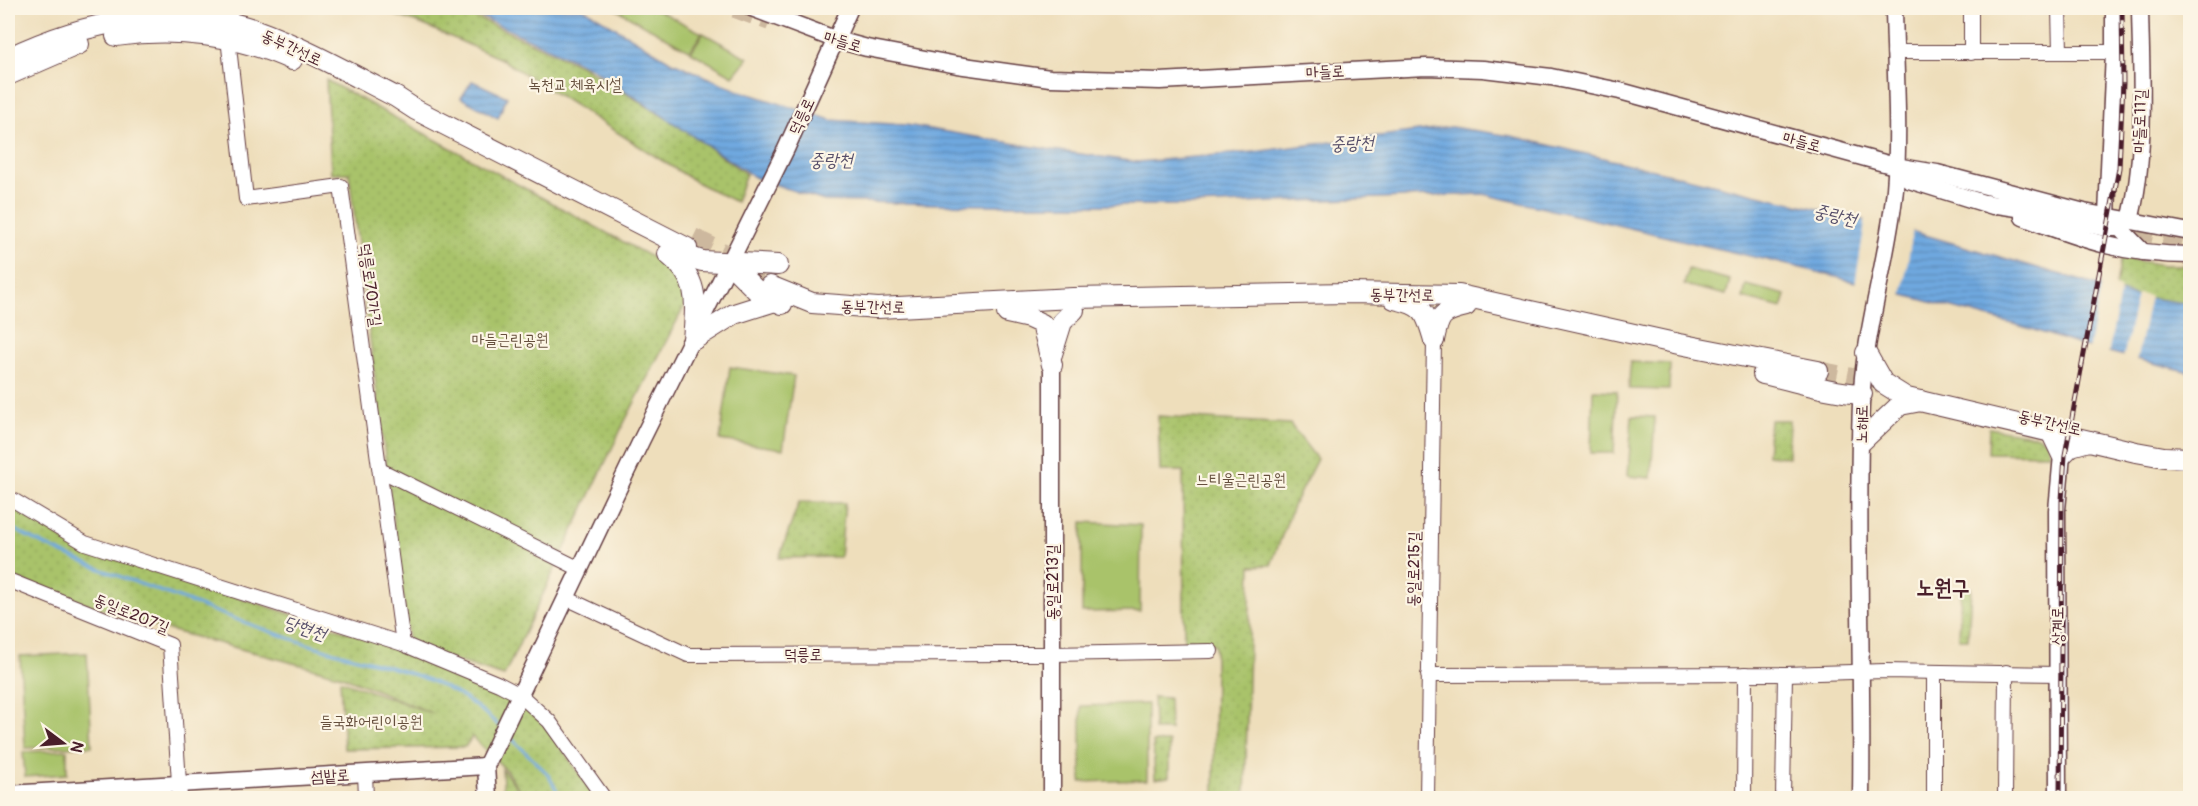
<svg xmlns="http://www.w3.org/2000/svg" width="2198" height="806" viewBox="0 0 2198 806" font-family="Pangolin,'Poor Story',sans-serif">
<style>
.grass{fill:#a9c36a;stroke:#7a714a;stroke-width:1.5}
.park{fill:url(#park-dots);stroke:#7a714a;stroke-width:1.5}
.water{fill:url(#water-rules);stroke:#5c6486;stroke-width:1.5}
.pier{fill:#eedebb}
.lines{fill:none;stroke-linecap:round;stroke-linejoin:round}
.stream{stroke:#6fa9e0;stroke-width:3}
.highway-tunnel{stroke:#cdb89e;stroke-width:20;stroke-dasharray:20 10;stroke-linecap:butt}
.minor-casing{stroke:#633c41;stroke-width:16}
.major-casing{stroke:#633c41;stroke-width:19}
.highway-casing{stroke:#633c41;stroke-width:22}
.minor{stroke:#fff;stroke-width:14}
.major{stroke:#fff;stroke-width:16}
.highway{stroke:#fff;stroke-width:20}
.rail-casing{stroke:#4a1f2b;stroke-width:5}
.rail{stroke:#fcf5e5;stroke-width:3;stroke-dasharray:9;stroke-linecap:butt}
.labels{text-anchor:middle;stroke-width:4.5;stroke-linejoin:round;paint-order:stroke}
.street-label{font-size:16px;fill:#4a1f2b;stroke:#fcf5e5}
.park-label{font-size:16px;fill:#66503e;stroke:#fcf5e5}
.water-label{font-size:18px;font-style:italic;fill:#574f6a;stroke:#fcf5e5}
.district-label{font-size:22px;font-weight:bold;fill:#4a1f2b;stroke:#fcf5e5}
</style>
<defs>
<pattern id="park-dots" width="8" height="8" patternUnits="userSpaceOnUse" patternTransform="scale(1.5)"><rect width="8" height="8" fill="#a9c36a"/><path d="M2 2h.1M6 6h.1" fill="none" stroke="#93a75c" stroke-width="1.8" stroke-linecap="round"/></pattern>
<pattern id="water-rules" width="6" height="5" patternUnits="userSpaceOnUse" patternTransform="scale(1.5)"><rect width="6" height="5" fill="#6fa9e0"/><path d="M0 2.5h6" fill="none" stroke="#5d89b6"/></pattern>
</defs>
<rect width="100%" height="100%" fill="#fcf5e5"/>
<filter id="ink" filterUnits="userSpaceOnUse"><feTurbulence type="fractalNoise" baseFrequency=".0167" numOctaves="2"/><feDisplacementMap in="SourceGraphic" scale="12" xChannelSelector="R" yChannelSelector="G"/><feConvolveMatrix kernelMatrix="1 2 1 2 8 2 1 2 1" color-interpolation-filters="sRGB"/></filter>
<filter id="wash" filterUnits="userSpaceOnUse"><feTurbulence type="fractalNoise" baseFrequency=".008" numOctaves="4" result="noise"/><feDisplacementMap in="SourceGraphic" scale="24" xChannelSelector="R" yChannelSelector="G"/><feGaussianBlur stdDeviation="1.35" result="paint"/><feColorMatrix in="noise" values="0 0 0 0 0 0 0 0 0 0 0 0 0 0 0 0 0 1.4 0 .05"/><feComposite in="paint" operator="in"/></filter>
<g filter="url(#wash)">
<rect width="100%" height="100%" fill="#eedebb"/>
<g class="grass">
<path d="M614,8H654L702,33L690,51Z"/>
<path d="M703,33L748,58L733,76L691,52Z"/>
<path d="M1688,269L1730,280L1726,295L1684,285Z"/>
<path d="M1746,285L1786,295L1782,308L1743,298Z"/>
<path d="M1630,362L1670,364L1669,390L1629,389Z"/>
<path d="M730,367L794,376L783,449L720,440Z"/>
<path d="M1593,390L1617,391L1614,453H1591Z"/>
<path d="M1632,416L1655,417L1651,478L1628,476Z"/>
<path d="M1082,522L1141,525L1140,611L1082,612Z"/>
<path d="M87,653L92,746L25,748L20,656Z"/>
<path d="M1147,704V780L1081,782V706Z"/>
<path d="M67,750V774L25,777L23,752Z"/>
</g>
<g class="park">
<path d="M375,8H453L484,21L584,67L677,125L746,174L736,202L696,182L501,59L426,26Z"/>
<path d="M326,80L675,270L685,294V305L625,421L504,676L409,646L349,173H331Z"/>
<path d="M2121,258L2163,265H2190V304L2162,302L2115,291Z"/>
<path d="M1158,416L1290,424L1317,459L1293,506L1271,565L1251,566L1245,798H1214L1215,644H1184L1183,471H1160Z"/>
<path d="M1770,420H1789L1788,457L1767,455Z"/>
<path d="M1989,428L2038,436L2048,443L2049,454L1988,453Z"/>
<path d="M799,502L845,503L840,557L779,558Z"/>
<path d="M8,504L75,546L402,649L508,694L548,728L596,798H504L502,769L524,796L505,769L472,737L465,747L344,749L340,680L434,714L342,676L139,622L14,578L8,573Z"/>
<path d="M1961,588H1971L1968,639H1959Z"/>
<path d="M1153,697L1169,698L1170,730H1154Z"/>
<path d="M1153,742H1169V777L1155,779Z"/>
</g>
<g class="water">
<path d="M462,8H583L670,61L737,90L831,120L906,125L1052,150L1137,162L1253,152L1451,127L1511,136L1918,233L2130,295L2190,304V372L2080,345L2028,328L1814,271L1483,194L1192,205H984L824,201L756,178L591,68Z"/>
<path d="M472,81L507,97L498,118L461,98Z"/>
</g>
<g class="pier">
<path d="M1866,217L1913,229L1902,297L1855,285Z"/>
<path d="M2102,283L2121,289L2108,355L2101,353V350L2100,353L2088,350Z"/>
<path d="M2137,294L2150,296L2136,362L2123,359Z"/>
</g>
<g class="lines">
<g class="stream">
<path d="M8,526C59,555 115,575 171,595C219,613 267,632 317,647C386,668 443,672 498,725"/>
<path d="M507,734L547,773L561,798"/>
</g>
</g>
</g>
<g filter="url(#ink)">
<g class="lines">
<g class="highway-tunnel">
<path d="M735,8L770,21"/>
<path d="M2134,229L2190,241"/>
<path d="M693,238L771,276"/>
<path d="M1818,371L1880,384"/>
</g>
<g class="minor-casing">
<g id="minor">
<path d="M1971,8V53"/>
<path d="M2059,8L2060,52"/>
<path d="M228,38L246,199L341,186L403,644"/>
<path d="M1894,52H2114"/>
<path d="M380,470L580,569"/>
<path d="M8,497L85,543L403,644L499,684L520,695L549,721L604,798"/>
<path d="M8,580L170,645L180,798"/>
<path d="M566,598L688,655L1052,654L1211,651"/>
<path d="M1934,672V798"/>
<path d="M1428,675L1785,674L1885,671L2058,674"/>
<path d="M365,773L366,798"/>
<path d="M1427,798L1434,340"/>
<path d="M1744,798L1745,674"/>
<path d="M1783,798L1785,674"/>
<path d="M2005,798L2006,672"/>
</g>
</g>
<g class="major-casing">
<g id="major">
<path d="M752,8L837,40L867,48L957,65L1050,78L1160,81L1426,67L1483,69L1551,77L1620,91L1895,166L1937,173L2084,212L2190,232"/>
<path d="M2114,8V52L2107,215L2143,252"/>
<path d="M1895,166L1909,180L1993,206"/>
<path d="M1984,203L2024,209L2105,228H2118L2130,220C2147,157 2141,73 2140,8"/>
<path d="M2023,217C2082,240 2126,255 2190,255"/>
<path d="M8,794L486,766"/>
<path d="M488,798L486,766L641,441L786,149L850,8"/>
<path d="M1052,798V365"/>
<path d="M1861,798C1863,667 1856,535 1861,404C1864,331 1888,261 1895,189C1900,129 1895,68 1894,8"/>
<path d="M2058,798L2057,510L2062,455"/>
</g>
</g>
<g class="highway-casing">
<g id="highway">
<path d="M116,36C175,27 238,35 292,60"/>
<path d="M8,58C83,22 174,2 256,30C301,46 353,75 396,97L416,110L687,248"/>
<path d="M8,75L79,44"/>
<path d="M672,251L702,261L778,265"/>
<path d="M668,254C700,279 696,302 693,340"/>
<path d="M728,262L759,293L782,304"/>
<path d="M770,286L812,303L878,308L1073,298L1349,293L1459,295L1679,344L1818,371"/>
<path d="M1394,299C1424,305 1426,312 1434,340"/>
<path d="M1007,313L1029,318L1042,324L1052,365"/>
<path d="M693,340L734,314L772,302"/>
<path d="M1434,340C1439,315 1441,312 1466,306"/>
<path d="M1866,353L1883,383L1907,398L2136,452L2164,457L2190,458"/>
<path d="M1052,354L1062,322L1074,310"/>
<path d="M1763,374C1796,381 1828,392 1862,394"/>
<path d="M2051,432L2062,455L2071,446L2089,441"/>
<path d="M1861,442L1900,405L1921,401"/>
</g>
</g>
<use href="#minor" class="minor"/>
<use href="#major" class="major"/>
<use href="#highway" class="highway"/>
<g class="rail-casing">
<path id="rail" d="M2060,798L2062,500L2065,455L2119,168L2123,83L2122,8"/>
</g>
<use href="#rail" class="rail"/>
</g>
</g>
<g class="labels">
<g class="street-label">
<text transform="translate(843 41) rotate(17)" y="6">마들로</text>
<text transform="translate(292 47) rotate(25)" y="6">동부간선로</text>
<text transform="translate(1325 71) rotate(-3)" y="6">마들로</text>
<text transform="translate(801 116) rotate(-65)" y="6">덕릉로</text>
<text transform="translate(2139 121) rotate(-88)" y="6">마들로11길</text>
<text transform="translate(1802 141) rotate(15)" y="6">마들로</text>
<text transform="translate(371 285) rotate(82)" y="6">덕릉로70가길</text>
<text transform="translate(1402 294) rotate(1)" y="6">동부간선로</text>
<text transform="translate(873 306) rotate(1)" y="6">동부간선로</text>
<text transform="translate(2050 422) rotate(13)" y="6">동부간선로</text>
<text transform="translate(1861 424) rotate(-89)" y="6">노해로</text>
<text transform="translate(1413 569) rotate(-89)" y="6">동일로215길</text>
<text transform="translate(1052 582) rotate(-90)" y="6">동일로213길</text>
<text transform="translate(132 613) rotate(22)" y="6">동일로207길</text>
<text transform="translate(2057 626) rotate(-90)" y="6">상계로</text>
<text x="803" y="660">덕릉로</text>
<text transform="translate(330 775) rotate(-3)" y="6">섬밭로</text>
</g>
<g class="park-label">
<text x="575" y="90">녹천교 체육시설</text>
<text x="510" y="345">마들근린공원</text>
<text x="1241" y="485">느티울근린공원</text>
<text x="371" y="727">들국화어린이공원</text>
</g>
<g class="water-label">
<text transform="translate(1352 143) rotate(-2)" y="6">중랑천</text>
<text x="831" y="166">중랑천</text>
<text transform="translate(1835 215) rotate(13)" y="6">중랑천</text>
<text transform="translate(305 628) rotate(18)" y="6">당현천</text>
</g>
<g class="district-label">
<text x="1943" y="595">노원구</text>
</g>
</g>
<rect width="2198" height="806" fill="none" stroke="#fcf5e5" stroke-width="30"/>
<g transform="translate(63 743) rotate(106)" stroke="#fcf5e5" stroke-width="4.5" paint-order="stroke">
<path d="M0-4.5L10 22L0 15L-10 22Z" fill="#4a1f2b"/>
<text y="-9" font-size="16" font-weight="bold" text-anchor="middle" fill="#4a1f2b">N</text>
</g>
</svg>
